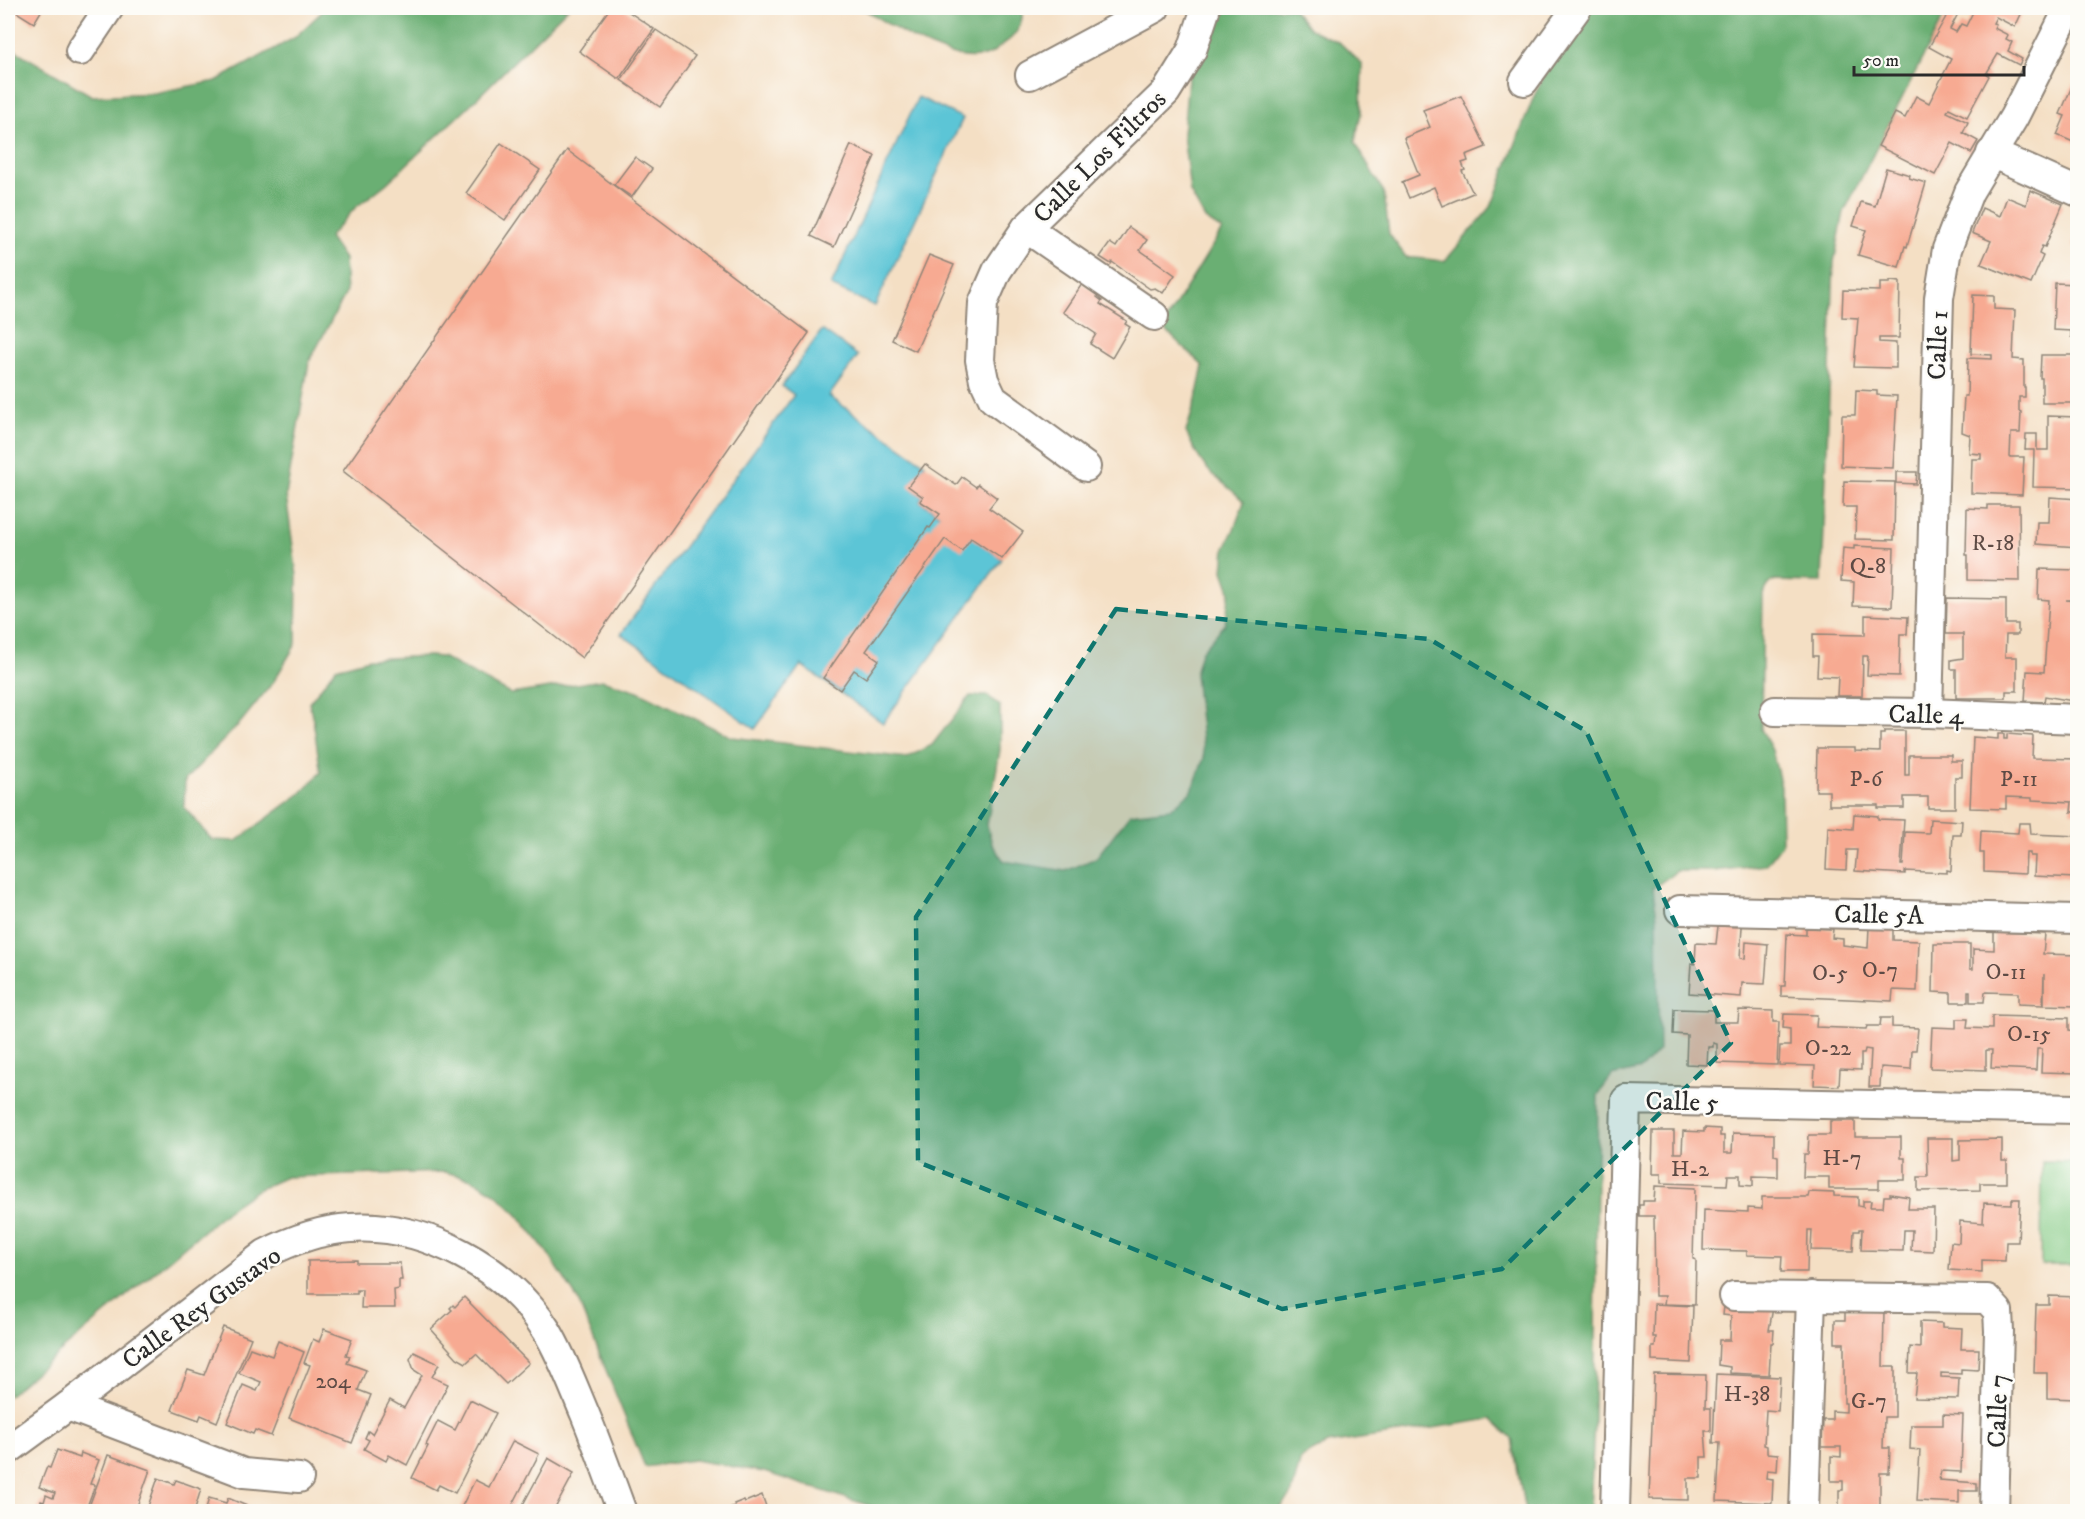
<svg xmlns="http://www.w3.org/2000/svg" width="2085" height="1519" viewBox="0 0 2085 1519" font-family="'IM FELL DW Pica',serif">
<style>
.green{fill:#84cb86;stroke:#587b58;stroke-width:1.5}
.forest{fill:#6baf73;stroke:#4b6d4f;stroke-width:1.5}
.water{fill:#5bc5d6;stroke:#437880;stroke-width:1.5}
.building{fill:#f7aa92}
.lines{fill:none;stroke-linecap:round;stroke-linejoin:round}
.minor-casing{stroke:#908578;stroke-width:32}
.minor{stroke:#fff;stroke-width:28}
.marked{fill:#0f766e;fill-opacity:0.2;stroke:#0f766e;stroke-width:4.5;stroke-dasharray:12 8;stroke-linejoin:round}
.labels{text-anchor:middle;stroke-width:5;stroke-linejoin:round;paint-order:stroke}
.number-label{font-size:22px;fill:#5e4b45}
.street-label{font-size:26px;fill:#2b2b2b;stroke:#fdfcf7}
</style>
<rect width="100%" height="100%" fill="#fdfcf7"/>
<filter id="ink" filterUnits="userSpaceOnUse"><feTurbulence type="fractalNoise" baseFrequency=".0167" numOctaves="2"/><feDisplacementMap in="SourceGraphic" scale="12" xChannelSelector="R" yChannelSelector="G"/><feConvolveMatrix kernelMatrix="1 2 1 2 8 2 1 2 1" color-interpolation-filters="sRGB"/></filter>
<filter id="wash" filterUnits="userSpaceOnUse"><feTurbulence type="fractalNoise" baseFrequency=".008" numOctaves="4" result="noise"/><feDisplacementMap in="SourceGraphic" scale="24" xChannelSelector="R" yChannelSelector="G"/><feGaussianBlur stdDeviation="1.35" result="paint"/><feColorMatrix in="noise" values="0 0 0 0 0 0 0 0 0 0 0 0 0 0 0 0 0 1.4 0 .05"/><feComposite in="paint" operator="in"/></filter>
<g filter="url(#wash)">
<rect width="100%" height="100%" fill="#f4dfc4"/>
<path class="green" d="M2042,1161L2077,1162V1265H2041Z"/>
<g class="forest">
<path d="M326,8H568L471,104L386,184L355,208L329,237L344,259L346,293L309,362L286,495L297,576L296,644L274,681L241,722L185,780L184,807L212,840L236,841L300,794L321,772C316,749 316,726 309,703L336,668L369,659L429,656L442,657L511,694L602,680L638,691L732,737L907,758L932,745L970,696H988L1000,706V750L987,825L992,844L1004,861L1066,871L1096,858L1130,814L1170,809L1192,791L1204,758L1195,674L1201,652L1225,624L1230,591L1223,571L1225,548L1234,529L1244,502C1234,491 1222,483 1211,473C1200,462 1192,446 1186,432L1196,399L1203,366L1162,327L1222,230L1205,219L1190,192L1183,134L1188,79L1213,8H1292L1310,29L1340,43L1362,64L1361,113L1355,142L1384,193L1389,234L1406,257L1445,261L1491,207L1534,96L1575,16L1583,8H1948L1844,212L1834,262L1822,582L1771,581L1763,594L1761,729L1772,750L1781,787L1782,844L1766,865L1714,871H1677L1653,888L1657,918L1659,1050L1641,1069L1612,1076L1598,1095L1594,1423L1590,1511H1525L1512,1439L1491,1419L1327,1444L1301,1458L1291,1496L1277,1511H886L764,1472L694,1460L645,1467L577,1298L547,1252L518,1215L495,1193L472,1179L445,1172L286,1177L257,1190L229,1209L8,1396V46L92,96L154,93L216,81L294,38Z"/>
<path d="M862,8H1022C1024,22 1017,35 1005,43C1001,46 995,51 990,54C954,70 891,26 862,8Z"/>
</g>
<g class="water">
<path d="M918,97L963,118L875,306L831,286Z"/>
<path d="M822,330L858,356L829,396L925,464L909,486L923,497L920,501L1002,559L883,723L801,665L755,729L621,634L794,395L782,386Z"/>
</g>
<g id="blocks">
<g class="building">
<path d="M10,8H43L34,23Z"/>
<path d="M610,8H623L654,29L619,79L579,51Z"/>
<path d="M1951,8H1961L1950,29L1956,32L1961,24L1966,26L1973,12H1975L1977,8H2024L2015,27L1996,17L1993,23L1996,24L1994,28L2008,35L2006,39L2012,42L2008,51L2022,59L2019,65L1998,54L1986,74L1989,76L1967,117L1949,108L1947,112L1968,122L1963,133L1978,141L1971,153L1952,143L1935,175L1878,146L1895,113L1905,118L1916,96L1929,103L1951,59L1929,47Z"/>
<path d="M656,30L695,56L660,107L621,80Z"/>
<path d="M2073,84L2078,86V144L2057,135L2065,116L2060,114Z"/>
<path d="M1461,96L1486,147L1466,155L1468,161L1462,163L1465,170L1462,171L1473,193L1442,206L1434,187L1409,198L1402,182L1419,175L1404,138L1430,127L1423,110Z"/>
<path d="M501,143L540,170L505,220L466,193Z"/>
<path d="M851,145L875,156L834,247L811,236Z"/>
<path d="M567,150L809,333L582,658L343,471Z"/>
<path d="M635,157L652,169L632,197L614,185Z"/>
<path d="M1886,168L1910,175L1909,178L1926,183L1908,243L1907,247L1905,246L1899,267L1858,255L1866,230L1853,226L1861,202L1875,206Z"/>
<path d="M2030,190L2063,204L2045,247L2042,246L2039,254L2043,256L2031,284L1981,264L1991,241L1972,233L1982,208L2000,216L2007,197L2026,205Z"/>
<path d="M1129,227L1147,240L1140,250L1175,275L1163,293L1155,288L1150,289L1112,262L1111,264L1100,257L1110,243L1116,247Z"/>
<path d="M2077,232H2078V249L2072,246Z"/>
<path d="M929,255L954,265L916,351L892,340Z"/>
<path d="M1890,281L1900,282L1899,338H1879V342L1896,343V368L1854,367L1858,318L1842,317L1843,290L1880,291V283H1890Z"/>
<path d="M2055,283L2078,284V337H2071V331L2053,330Z"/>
<path d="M1082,284L1098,295L1097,297L1102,301L1100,304L1127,321L1125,324L1130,327L1112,358L1090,344L1096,334L1063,312Z"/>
<path d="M1973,295L1994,296V309L2015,310L2013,359L2024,360V387H2025V397H2019V411L2021,412L2020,433H2011L2010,457H2024L2022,495L1971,493L1972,459H1981V454L1969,453L1970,435L1962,432L1964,396H1967L1968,358L1992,359V355L1971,354Z"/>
<path d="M2041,355H2078V403H2042V378H2040Z"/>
<path d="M1856,390L1877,391V395L1897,396L1893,468L1841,466L1842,415H1855Z"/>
<path d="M2048,416L2078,417V488L2033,487L2034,450H2025L2026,434H2037V450H2048Z"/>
<path d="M925,464L956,485L962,477L976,487L978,484L997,498L989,508L1023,532L1002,559L971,538L962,551L945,539L866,651L879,660L866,678L854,670L840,690L823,678L928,527L930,528L940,514L920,501L923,497L908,486Z"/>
<path d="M1896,472H1917L1916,484L1896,483Z"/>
<path d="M1844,481L1895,482L1894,540L1855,539L1856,507H1843Z"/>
<path d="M2050,497L2078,499V547L2036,544L2037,522H2049Z"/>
<path d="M1988,505H2019L2020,581L1968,580V555H1966L1967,508L1988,509Z"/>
<path d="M1854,546L1894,548L1892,607L1853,606L1854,582L1841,581L1843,548L1854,549Z"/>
<path d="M2039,569L2078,570V600H2066L2078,601V699L2073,701L2045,696L2044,702L2025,701L2027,671L2044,672L2049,600L2038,599Z"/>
<path d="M1947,598L2006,599V624H2018V635H2006L2005,657H2017V691H2006V698H1956V669H1951V660L1963,658V634H1946Z"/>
<path d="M1865,615L1908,617L1907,634H1900L1899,676L1867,675L1868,656H1863L1862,696H1837L1838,677L1817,676L1818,656H1813V634L1865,635Z"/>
<path d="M1884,731H1905V775H1909V755H1951V761H1962V777H1955V808H1928V797H1904V808H1878V805H1829V791H1816L1817,748H1855V751L1880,752V734H1884Z"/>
<path d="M1998,734H2004V739H2007V734L2033,736L2032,758L2078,759V812H2071L2072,802L2032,800V798L2006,797V809L1970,808L1973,737L1998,739Z"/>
<path d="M1854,814L1878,816V819L1904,820L1901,865H1903L1905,832L1929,833L1930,819L1962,821L1961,835H1953L1951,871L1947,870V873L1905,871V874L1855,871L1857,850H1847L1846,870L1826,869L1828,827L1853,829Z"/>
<path d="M2019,823H2030L2031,834L2078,836L2075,878L2034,876L2035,856H2030V853H2026L2025,874L1984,872V853H1980L1981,831L2018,833Z"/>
<path d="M1718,926L1742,927L1740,958L1745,959L1746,942L1768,944L1765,984L1742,983L1741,997L1689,993L1691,963L1695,964L1696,943L1716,944Z"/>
<path d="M1869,927L1893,928V940L1919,941L1917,991L1893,990L1892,1001L1781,996V986H1785L1787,934L1806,935V928L1833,929L1832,938L1843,939V945L1868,948Z"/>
<path d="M1994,932L2045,934L2043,954L2078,955L2077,1006L2044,1005V974L2043,1005L2018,1004V993L1985,992L1984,1002H1970V991H1968V1002H1951V993L1933,992L1934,944H1970V969H1973V949L1994,950Z"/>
<path d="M1674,1009L1714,1010V1022H1738L1739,1010L1773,1011V1022H1779L1777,1065L1717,1063V1044L1713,1043V1047H1708L1707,1065L1686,1064L1687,1035L1673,1034Z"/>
<path d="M1784,1014L1817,1015L1816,1027L1866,1029L1867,1026H1880L1881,1018H1892V1027L1918,1028L1916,1050H1912L1911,1069L1881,1067L1880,1087H1869L1871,1050L1865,1049L1864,1054H1861V1070L1840,1069L1839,1086L1814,1085L1815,1066L1779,1065L1780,1046H1790V1029L1783,1028Z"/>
<path d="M1992,1016L2069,1018V1030L2078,1031V1073L2041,1072L2042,1049H2037L2036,1070L1991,1068L1992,1050H1986V1070L1930,1068L1932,1027L1956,1028V1019H1968L1967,1028L1992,1029Z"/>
<path d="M1830,1121H1855V1137H1901V1158H1905V1180H1879V1189H1829V1177H1803L1804,1154H1808L1809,1135H1830Z"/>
<path d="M1704,1128L1720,1129V1136H1724V1153H1732L1733,1133L1774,1134V1155L1778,1156V1177L1753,1176V1186L1740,1185V1175H1728L1727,1185L1661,1183V1174H1652L1653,1131H1674V1153H1682L1683,1131L1704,1132Z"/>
<path d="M1927,1138H1953V1161L1960,1160V1140L2002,1139V1161H2007V1183H1980V1190L1918,1191V1177H1928Z"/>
<path d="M1655,1186L1695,1188L1693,1259L1696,1260L1695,1305L1664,1304L1665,1296H1655L1654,1216H1639V1205H1643V1201H1654Z"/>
<path d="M1809,1192L1834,1193V1196L1858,1197V1206L1863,1207V1201H1871L1870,1207H1883L1884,1196H1890V1194L1909,1197L1908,1209H1934L1933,1251L1911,1250L1912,1230H1904L1903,1251L1861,1250L1862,1229H1859V1231H1854L1853,1251L1811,1250L1812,1230H1808L1807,1272H1781L1782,1256L1747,1255V1251L1703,1250L1704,1210L1748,1212V1208L1762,1209V1197H1808Z"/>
<path d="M2012,1199H2020L2018,1242H2006L2005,1261L1982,1260V1272L1949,1270L1951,1242L1959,1243L1960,1221L1983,1223L1984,1203L2012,1204Z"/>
<path d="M357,1260V1263H400L402,1280H399V1289L394,1290L395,1308H361L362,1290H357V1294H308V1261Z"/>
<path d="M2049,1296L2078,1297V1399L2047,1398V1373H2034L2036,1305H2049Z"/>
<path d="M464,1297L529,1363L506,1384L476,1354L466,1363L457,1358L431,1329L452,1310L450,1308L453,1305L455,1307Z"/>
<path d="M1654,1304L1693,1306L1691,1363L1652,1361V1347H1655L1656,1337H1653Z"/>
<path d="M1724,1306L1773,1308L1769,1330H1774L1773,1343H1771L1769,1375L1730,1373V1367L1718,1365L1719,1340H1730L1731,1316L1723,1315Z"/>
<path d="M1845,1310H1884L1883,1367H1895V1417H1884L1883,1448H1890L1889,1473H1880V1509H1888V1512H1839V1490H1843V1481H1831V1456L1841,1457V1447H1822L1823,1420H1832V1411L1846,1412V1403H1844V1343H1835V1320H1845Z"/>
<path d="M1920,1322L1942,1323V1327L1962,1328L1961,1349H1979L1978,1370L1961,1369V1374L1941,1373V1377L1959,1378L1958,1399L1914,1398L1917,1373H1909L1910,1347L1920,1348Z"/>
<path d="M223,1327L251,1338L217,1422L201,1415L199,1420L172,1410L188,1370L204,1375Z"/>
<path d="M324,1329L352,1339L346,1355L350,1356L347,1363L366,1370L358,1390L371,1395L352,1443L289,1418L310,1365L304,1363L313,1339L319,1342Z"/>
<path d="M278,1341L304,1352L271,1436L255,1430L253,1434L227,1423L243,1385L257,1391L261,1382L239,1373L250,1348L272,1356Z"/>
<path d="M414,1352L439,1364L432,1377L448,1384L407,1465L389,1455L386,1461L364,1449L369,1440L365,1438L368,1431L372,1434L390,1400L404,1408L422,1375L414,1370L410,1359Z"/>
<path d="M1654,1374L1706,1375L1705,1408H1711V1431H1705L1707,1457H1701V1478H1688V1500L1649,1499Z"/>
<path d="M1716,1374L1780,1377L1778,1411L1766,1410L1764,1445L1767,1446V1453L1778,1454L1777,1471L1767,1470L1766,1478L1773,1479L1772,1503L1717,1501L1720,1443H1713Z"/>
<path d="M470,1400L496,1413L455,1493L439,1485L436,1490L412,1478L428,1446L426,1445L438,1421L455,1430Z"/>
<path d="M1943,1414L1963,1415L1961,1472L1941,1471L1939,1480L1977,1483V1491H1959V1503L1917,1501L1920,1450L1910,1449L1911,1425H1943Z"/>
<path d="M513,1441L539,1454L509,1512H459L475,1480L489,1487Z"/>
<path d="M57,1450L80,1458L81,1453L99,1460L90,1484L95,1485L85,1512H37L41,1501L44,1502L46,1495L53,1498L55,1493L39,1487L47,1467L50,1468Z"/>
<path d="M108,1455L150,1470L135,1512H87Z"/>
<path d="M548,1458L574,1473L553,1512H519Z"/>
<path d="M158,1478L174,1484L176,1480L201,1489L194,1512H146Z"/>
<path d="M762,1495L768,1512H726V1509L735,1506L734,1504L744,1500L745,1502Z"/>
<path d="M209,1498L226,1503L228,1498L254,1509L253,1512H205Z"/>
</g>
</g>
</g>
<g filter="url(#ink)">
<use href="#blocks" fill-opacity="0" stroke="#908578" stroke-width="1.5"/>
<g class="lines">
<g class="minor-casing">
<g id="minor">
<path d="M80,51L109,8"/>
<path d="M1030,75L1155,8"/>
<path d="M1524,81L1577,8"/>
<path d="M1991,153L2078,192"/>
<path d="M1026,228L1154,316"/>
<path d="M1086,467L993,399L984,380L980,360L983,303L997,271L1026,228L1166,92L1192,50L1205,11V8"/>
<path d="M1775,711L1928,713L2078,719"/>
<path d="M1928,713L1939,298L1947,249L1969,192L2014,117L2069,8"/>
<path d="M1680,910L2078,919"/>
<path d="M1734,1296L1987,1299L1998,1311L1999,1331L1994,1512"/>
<path d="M68,1406L244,1473L299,1478"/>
<path d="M8,1450L68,1406L265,1254C292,1240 319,1230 351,1228C425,1223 508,1268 547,1331C563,1358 573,1386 585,1414C598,1446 610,1479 622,1512"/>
<path d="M1615,1512L1626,1100L2078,1109"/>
<path d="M1804,1512L1811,1296"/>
</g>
</g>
<use href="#minor" class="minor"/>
</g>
</g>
<path class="marked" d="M1116,609L1429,639L1586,731L1731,1043L1502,1269L1282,1309L918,1162L916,917Z"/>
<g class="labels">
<g class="number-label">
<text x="1993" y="550">R-18</text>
<text x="1868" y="573">Q-8</text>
<text x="1866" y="786">P-6</text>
<text x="2019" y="786">P-11</text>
<text x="1880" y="977">O-7</text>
<text x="2006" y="979">O-11</text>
<text x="1830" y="980">O-5</text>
<text x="2029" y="1041">O-15</text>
<text x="1828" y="1055">O-22</text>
<text x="1842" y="1165">H-7</text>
<text x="1690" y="1176">H-2</text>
<text x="333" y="1388">204</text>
<text x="1747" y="1401">H-38</text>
<text x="1869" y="1408">G-7</text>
</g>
<g class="street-label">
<text transform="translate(1099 156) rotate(-45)" y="9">Calle Los Filtros</text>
<text transform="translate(1937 345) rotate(-88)" y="9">Calle 1</text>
<text transform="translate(1926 714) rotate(1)" y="9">Calle 4</text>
<text transform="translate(1879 914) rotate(1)" y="9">Calle 5A</text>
<text transform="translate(1682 1101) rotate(1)" y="9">Calle 5</text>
<text transform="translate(201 1307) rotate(-36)" y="9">Calle Rey Gustavo</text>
<text transform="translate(1997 1411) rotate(-88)" y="9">Calle 7</text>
</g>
</g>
<rect width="2085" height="1519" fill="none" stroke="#fdfcf7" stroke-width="30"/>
<path d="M1854 66v9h170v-9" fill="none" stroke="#2b2b2b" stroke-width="3"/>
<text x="1863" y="66" font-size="18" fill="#2b2b2b" stroke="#fdfcf7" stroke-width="4.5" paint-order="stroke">50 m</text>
</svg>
